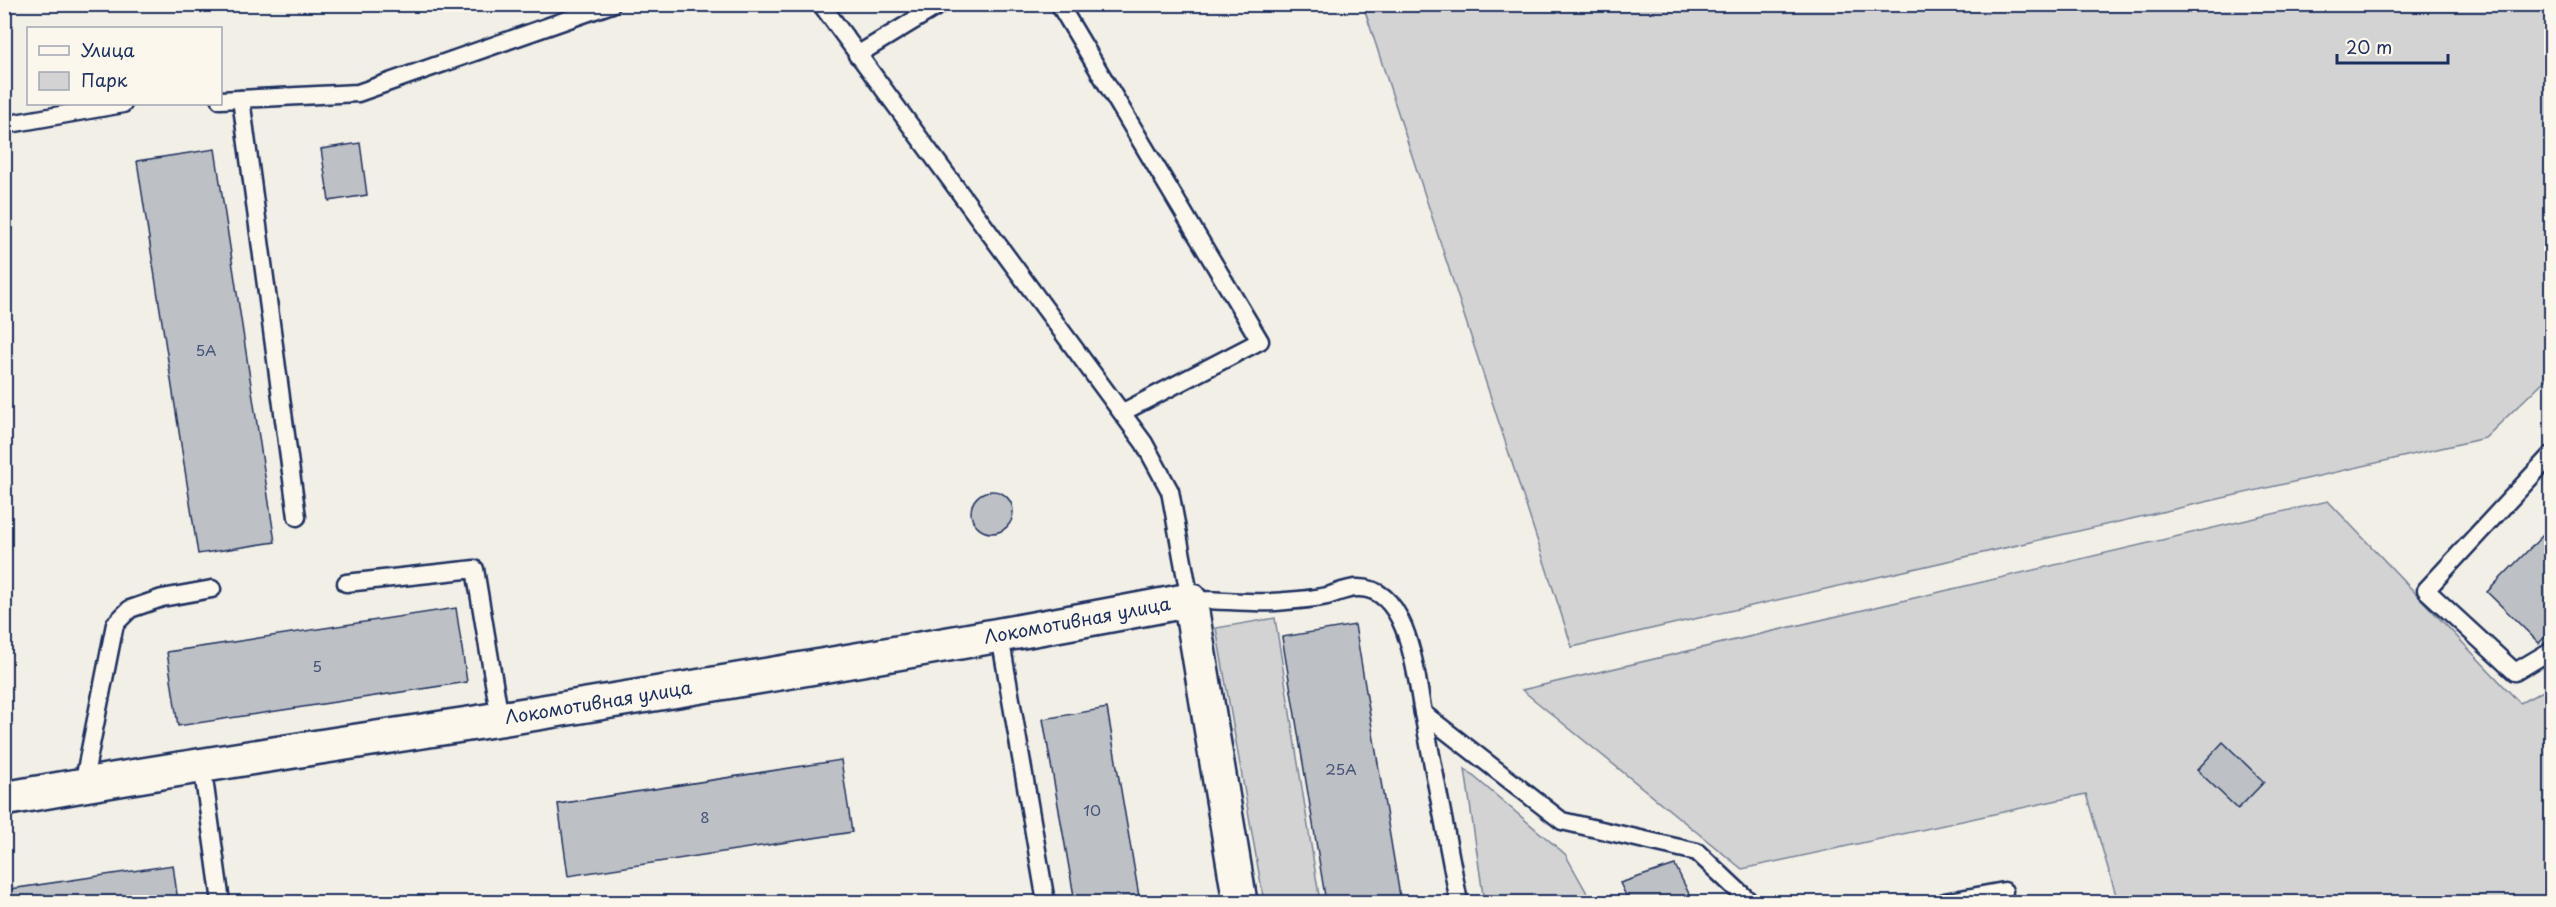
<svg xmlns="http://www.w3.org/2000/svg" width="2556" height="907" viewBox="0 0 2556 907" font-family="'Playpen Sans',sans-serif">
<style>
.green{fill:#d2d3d2;stroke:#768198;stroke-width:1.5}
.building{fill:#bdc0c4;stroke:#1b2f5e;stroke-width:1.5}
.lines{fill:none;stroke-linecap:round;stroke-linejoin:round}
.lane-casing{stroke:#1b2f5e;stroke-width:21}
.street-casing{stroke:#1b2f5e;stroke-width:38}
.lane{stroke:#fbf7ec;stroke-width:16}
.street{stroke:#fbf7ec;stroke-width:33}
.labels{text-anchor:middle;stroke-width:6;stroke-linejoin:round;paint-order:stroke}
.number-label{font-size:15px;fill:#445378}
.street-label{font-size:18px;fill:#1b2f5e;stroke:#fbf7ec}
</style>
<rect width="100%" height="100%" fill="#f2efe6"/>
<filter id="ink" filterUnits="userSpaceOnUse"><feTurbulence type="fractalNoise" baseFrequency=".0167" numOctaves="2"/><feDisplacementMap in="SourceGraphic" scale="12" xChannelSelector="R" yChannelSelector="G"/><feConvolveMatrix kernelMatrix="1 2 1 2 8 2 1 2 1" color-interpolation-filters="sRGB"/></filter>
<g filter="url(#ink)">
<g class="green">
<path d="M1363,5H2551V374L2485,438L1572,647Z"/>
<path d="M2328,501L2520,703L2551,687V902H2118L2086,794L1742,869L1522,690Z"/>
<path d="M1275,618L1320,902H1264L1216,628Z"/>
<path d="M1465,769L1565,854L1592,902H1484Z"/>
</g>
<g class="building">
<path d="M360,143L367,195L329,201L321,149Z"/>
<path d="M215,149L275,542L198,554L137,161Z"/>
<circle cx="992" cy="512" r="21"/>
<path d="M2552,526V630L2539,643L2487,592Z"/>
<path d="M456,608L467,682L178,726L167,652Z"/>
<path d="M1355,625L1401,902H1326L1282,637Z"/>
<path d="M1107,708L1140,902H1075L1043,719Z"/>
<path d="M2223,742L2264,782L2238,809L2197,770Z"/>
<path d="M841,760L852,832L568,876L558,804Z"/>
<path d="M173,865L178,902H4V890Z"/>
<path d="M1675,865L1693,902H1629L1620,883Z"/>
</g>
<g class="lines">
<g class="lane-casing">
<g id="lane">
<path d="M821,4L1144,443L1170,491L1190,600C1222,599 1254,605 1286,601C1300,600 1314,599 1327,596C1337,593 1349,587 1359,588C1409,588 1416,677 1423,713L1562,821L1697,852L1750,902"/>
<path d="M1059,4L1260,341L1123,412"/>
<path d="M857,55L941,4"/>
<path d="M241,99L297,517"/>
<path d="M220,100L358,93L612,4"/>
<path d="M4,125L123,104"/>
<path d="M2552,454L2426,590L2515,672L2552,650"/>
<path d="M346,583L475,569L500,719"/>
<path d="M1000,636L1046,902"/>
<path d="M1423,713L1459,902"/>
<path d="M202,764L221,902"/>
<path d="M83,785L115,624L130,609L162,598L212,589"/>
<path d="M1944,902L2004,891"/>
</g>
</g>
<g class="street-casing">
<g id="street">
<path id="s1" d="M4,799C169,769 334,745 500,719C730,682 961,644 1190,600L1240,902"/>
</g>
</g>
<use href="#lane" class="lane"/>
<use href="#street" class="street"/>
</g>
</g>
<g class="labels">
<g class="number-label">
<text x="206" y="356">5А</text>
<text x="317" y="672">5</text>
<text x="1341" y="775">25А</text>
<text x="1092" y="816">10</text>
<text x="705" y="823">8</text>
</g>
<g class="street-label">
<text dy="6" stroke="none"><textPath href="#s1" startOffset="1088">Локомотивная улица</textPath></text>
<text dy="6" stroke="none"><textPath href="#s1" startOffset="602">Локомотивная улица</textPath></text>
</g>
</g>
<rect width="2556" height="907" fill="none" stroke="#fbf7ec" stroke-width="24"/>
<rect x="12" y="12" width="2532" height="883" fill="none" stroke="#1b2f5e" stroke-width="2" filter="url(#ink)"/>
<rect x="27" y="27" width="195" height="78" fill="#fbf7ec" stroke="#a1a7b3" stroke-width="1.5"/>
<rect x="39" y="46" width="30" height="9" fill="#fbf7ec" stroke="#a1a7b3" stroke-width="1.5"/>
<text x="81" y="57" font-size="18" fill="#1b2f5e">Улица</text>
<rect x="39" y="72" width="30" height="18" fill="#d2d3d2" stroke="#a1a7b3" stroke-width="1.5"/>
<text x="81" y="87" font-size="18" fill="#1b2f5e">Парк</text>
<path d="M2337 54v9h111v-9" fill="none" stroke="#1b2f5e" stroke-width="3"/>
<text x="2346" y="54" font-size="18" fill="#1b2f5e" stroke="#fbf7ec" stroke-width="4.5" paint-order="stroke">20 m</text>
</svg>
